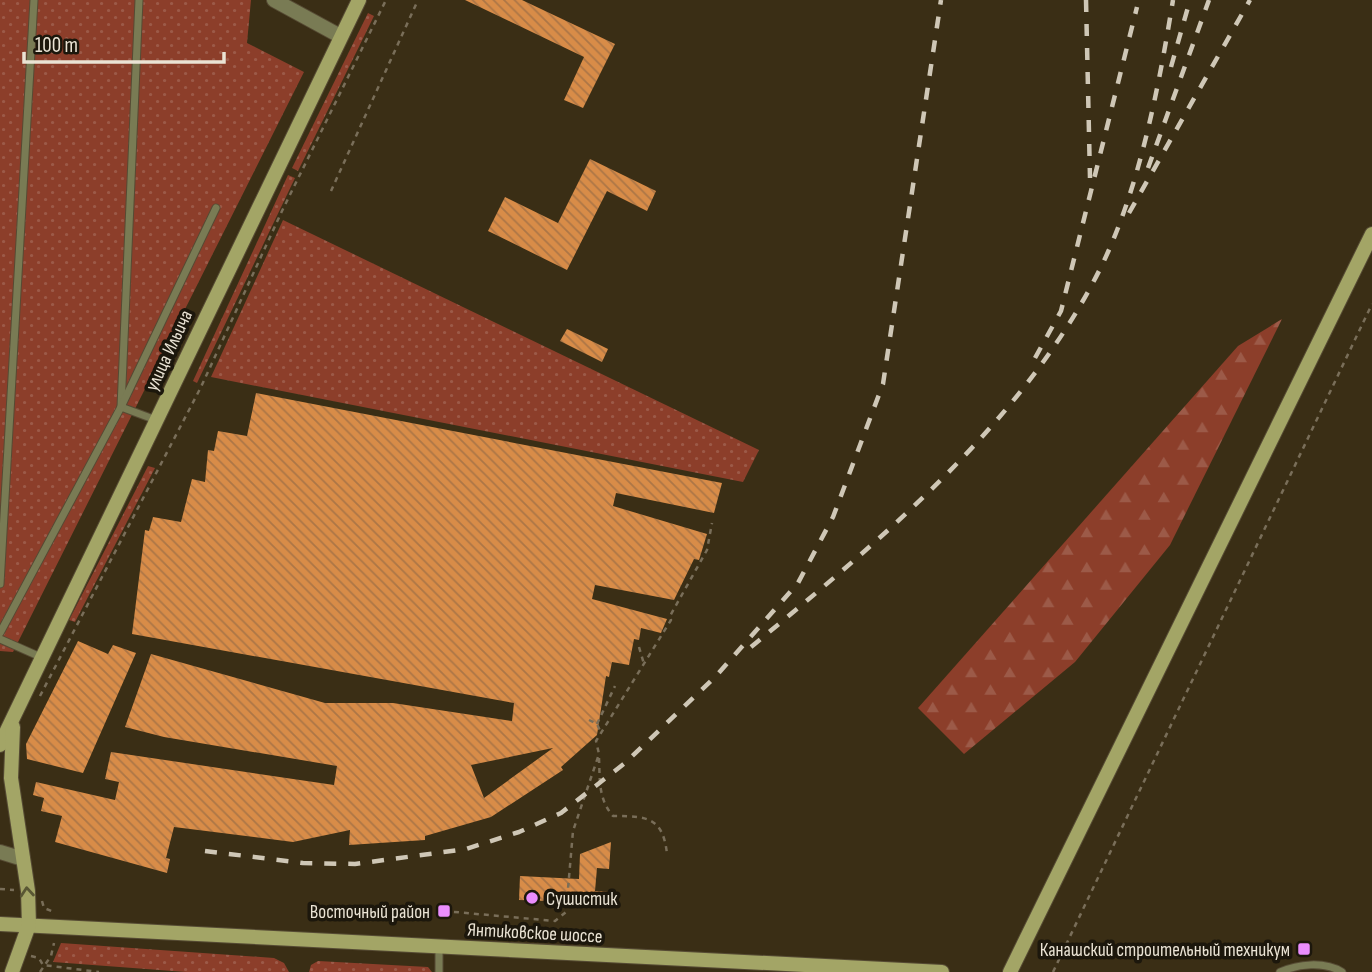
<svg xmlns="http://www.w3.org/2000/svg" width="1372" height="972" viewBox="0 0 1372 972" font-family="'Sofia Sans Condensed',sans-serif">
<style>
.green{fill:url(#green-dots)}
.forest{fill:url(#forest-firs)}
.building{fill:url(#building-back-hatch);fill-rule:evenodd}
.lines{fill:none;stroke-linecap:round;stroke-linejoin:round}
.lane-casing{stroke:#564b34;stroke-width:9}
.street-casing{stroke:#564b34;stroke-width:16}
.secondary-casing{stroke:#564b34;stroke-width:16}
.path{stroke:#796e59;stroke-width:2.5;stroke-dasharray:5 5;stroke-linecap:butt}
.lane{stroke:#797b54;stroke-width:7}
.street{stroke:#797b54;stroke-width:14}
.secondary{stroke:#a3a566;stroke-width:14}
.rail{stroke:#cfc7b6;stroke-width:4.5;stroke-dasharray:12 12;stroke-linecap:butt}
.oneway{stroke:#595734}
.poi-dot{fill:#ea8dfd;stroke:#1c170c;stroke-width:2.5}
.labels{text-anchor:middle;stroke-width:7;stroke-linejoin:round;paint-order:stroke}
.street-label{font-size:19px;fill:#eae3d4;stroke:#1c170c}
.poi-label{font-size:19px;fill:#eae3d4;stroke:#1c170c;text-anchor:end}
</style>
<defs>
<pattern id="green-dots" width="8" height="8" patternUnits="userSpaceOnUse" patternTransform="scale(1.75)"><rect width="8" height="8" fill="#8c3e2a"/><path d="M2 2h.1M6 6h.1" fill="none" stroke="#9c5a48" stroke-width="1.8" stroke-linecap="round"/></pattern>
<pattern id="forest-firs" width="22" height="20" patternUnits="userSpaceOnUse" patternTransform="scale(1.75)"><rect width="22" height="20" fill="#8c3e2a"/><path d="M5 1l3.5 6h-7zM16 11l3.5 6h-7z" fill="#9c5a48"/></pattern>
<pattern id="building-back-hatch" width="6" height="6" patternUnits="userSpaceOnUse" patternTransform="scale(1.75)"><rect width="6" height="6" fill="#d88c48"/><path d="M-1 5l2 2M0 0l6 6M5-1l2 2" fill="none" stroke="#ac7646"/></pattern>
</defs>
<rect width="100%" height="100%" fill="#3a2e15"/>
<g class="green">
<path d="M0,0H251L247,43L304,72L13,652L0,651Z"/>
<path d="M368,13L374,16L298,171L292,168Z"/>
<path d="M288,175L295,178L197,383L193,381Z"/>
<path d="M283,220L759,450L743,482L211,377Z"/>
<path d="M148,466L155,468L75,622L69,620Z"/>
<path d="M61,943L274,958L284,963L289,972H186L53,962Z"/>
<path d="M318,961L428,967L432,972H309L311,965Z"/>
</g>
<path class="forest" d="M1282,319L1170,545L1075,662L964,754L918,708L1238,346Z"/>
<g class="building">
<path d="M465,0H522L615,44L583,108L564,100L584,57Z"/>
<path d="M590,159L656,191L647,211L607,191L567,270L488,231L505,197L558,223Z"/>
<path d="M567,329L608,349L602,362L560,341Z"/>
<path d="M256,393L722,483L714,513L616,493L613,506L707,534L699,560L694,559L674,600L595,585L592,599L667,619L661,633L641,628L639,640L634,639L629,665L612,662L609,677L606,676L597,735L561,767L563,770L491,817L425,836V840L349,845L350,830L293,842L174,827L166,858L170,859L167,873L55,842L62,816L41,811L44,798L33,795L36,782L115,800L119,782L105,779L111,752L334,785L337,766L164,737L125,727L151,654L325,703H393L512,721L514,703L132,634L145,530L149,531L153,517L181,522L192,479L205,482L208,450L214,451L218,431L247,436ZM553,748L484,798L471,765Z"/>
<path d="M78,641L108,654L113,645L136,653L83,773L27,759L26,744Z"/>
<path d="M611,842L609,869L597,868L595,891L610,892L609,908L577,906V902L519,900L520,876L579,879L580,854Z"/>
</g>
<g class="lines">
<g class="lane-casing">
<g id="lane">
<path d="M139,0L121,407L156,420"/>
<path d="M0,584L34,0"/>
<path d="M0,633L121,407L216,208"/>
<path d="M0,639L43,658"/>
<path d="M439,972V946"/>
<path d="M1280,972C1298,964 1324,961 1342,972"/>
</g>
</g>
<g class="street-casing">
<g id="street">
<path d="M274,0L340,36"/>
<path d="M0,852L23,859"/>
</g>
</g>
<g class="secondary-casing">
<g id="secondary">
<path d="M0,745L359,0"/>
<path d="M0,924L942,972"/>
<path d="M12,972L29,925L28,891L11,778L13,727"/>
<path d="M1010,972L1372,234"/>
</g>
</g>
<g class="path">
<path d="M331,191L418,0"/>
<path d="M639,647L644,664"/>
<path d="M40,696L201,387L282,211L386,0"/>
<path d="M589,720L597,724L601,733"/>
<path d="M597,724L615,686"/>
<path d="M599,758C600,779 598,799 613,816C647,816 663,817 667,854"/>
<path d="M0,889L14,890"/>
<path d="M42,901L44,908L54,912"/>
<path d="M444,911L555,921L566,912L573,831L599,754L596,741L671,620L670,616L707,550L712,523"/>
<path d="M31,956L39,958L43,965L99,972"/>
<path d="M40,972L51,956L54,943"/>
<path d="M1053,972L1372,304"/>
</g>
<use href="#lane" class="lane"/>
<use href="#street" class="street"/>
<use href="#secondary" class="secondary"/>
<g class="rail">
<path d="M1086,0L1090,178"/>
<path d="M1171,67L1190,0"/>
<path d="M1148,168L1209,0"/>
<path d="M1129,213L1250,0"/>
<path d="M1035,358L1061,311L1137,7"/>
<path d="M751,647C882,539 1026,420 1102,265C1140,186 1159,86 1173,0"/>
<path d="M205,851L303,863L355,864L466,849L519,832L561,813L625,763L716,676L798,583L833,517L883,384L941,0"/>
</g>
</g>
<defs><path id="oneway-chevron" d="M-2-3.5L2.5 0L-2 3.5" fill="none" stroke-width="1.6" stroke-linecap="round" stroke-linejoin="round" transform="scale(1.75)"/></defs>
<use class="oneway" href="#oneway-chevron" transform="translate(27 892) rotate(-95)"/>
<g class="poi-dot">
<circle cx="532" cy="898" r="7"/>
<rect x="437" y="904" width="14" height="14" rx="3.5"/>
<rect x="1297" y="942" width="14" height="14" rx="3.5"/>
</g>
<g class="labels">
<g class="street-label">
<text transform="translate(168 350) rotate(-65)" y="7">улица Ильича</text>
<text transform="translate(535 932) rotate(3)" y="7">Янтиковское шоссе</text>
</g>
<g class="poi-label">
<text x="546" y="905" text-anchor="start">Сушистик</text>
<text x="430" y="918">Восточный район</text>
<text x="1290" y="956">Канашский строительный техникум</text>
</g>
</g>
<path d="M24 52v10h200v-10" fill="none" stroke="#eae3d4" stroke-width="3.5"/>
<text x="35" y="52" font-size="21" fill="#eae3d4" stroke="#1c170c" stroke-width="5" paint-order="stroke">100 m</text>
</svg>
